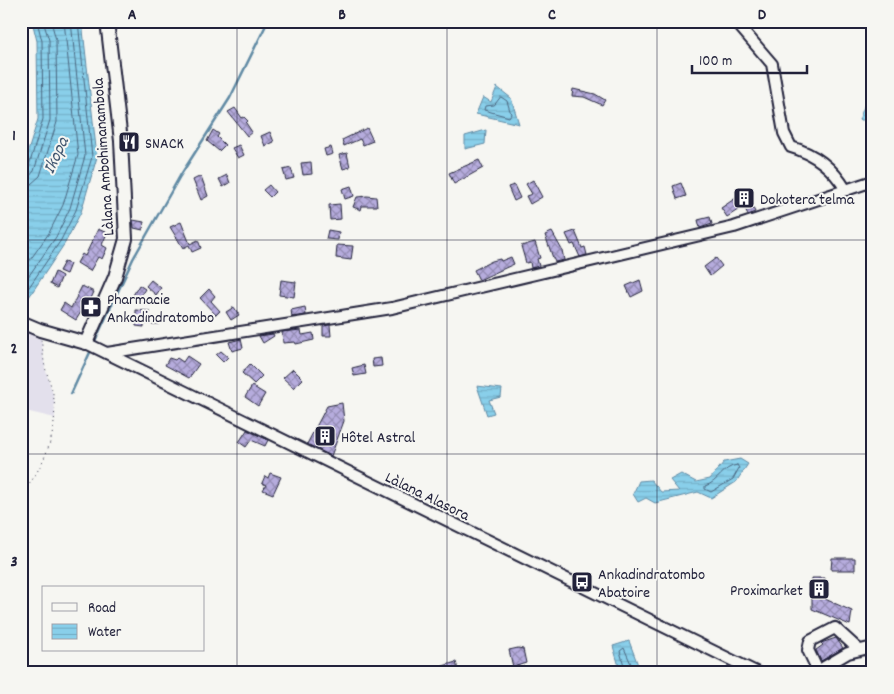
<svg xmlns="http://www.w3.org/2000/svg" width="894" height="694" viewBox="0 0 894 694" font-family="Dekko,sans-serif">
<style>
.built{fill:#e3e0ec}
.water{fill:url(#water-rules);stroke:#608aa4}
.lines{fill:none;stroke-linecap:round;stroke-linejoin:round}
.shore{stroke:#4b6781;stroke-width:1}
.stream{stroke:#608aa4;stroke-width:2.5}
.building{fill:url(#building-cross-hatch);stroke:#22223b}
.minor-casing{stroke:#22223b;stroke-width:14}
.major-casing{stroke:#22223b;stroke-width:16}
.path{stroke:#22223b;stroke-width:1;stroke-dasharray:1 4;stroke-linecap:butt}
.minor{stroke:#f6f6f2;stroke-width:10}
.major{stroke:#f6f6f2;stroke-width:12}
.grid{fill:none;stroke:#22223b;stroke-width:1;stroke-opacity:0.55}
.labels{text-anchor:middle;stroke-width:4;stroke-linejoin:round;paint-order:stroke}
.poi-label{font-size:16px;fill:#22223b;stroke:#f6f6f2;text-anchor:start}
.street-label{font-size:16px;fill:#22223b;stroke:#f6f6f2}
.water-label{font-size:18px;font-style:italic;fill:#415670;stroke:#f6f6f2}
.neatline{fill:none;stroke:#22223b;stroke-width:2}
.grid-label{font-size:16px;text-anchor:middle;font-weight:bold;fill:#22223b}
</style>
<defs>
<pattern id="water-rules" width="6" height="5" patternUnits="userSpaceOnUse" patternTransform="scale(1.25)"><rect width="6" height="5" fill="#89cfea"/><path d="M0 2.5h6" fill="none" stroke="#76b1ca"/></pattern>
<pattern id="building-cross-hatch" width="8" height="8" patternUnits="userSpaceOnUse" patternTransform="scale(1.25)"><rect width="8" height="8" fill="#b6acdd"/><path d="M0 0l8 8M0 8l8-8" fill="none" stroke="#948cb4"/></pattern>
</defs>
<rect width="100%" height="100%" fill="#f6f6f2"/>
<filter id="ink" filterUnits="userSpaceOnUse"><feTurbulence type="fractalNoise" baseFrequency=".02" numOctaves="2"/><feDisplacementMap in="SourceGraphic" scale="10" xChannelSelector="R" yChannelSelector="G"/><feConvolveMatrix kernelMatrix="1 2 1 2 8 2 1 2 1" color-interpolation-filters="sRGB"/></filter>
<g filter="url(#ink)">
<path class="built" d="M21,317L40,330L45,368L54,398L55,418L21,410Z"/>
<g class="water">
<path d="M32,21H82L97,157L81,212L65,243L21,309V174L38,119L37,41Z"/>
<path d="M497,87L511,98L519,124L476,114L483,97L491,102Z"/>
<path d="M873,98V120H859L866,101Z"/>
<path d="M486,130L485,144L465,149V136Z"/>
<path d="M477,386L502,389L501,397L489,400L494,413L487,415Z"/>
<path d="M740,459L748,464L736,482L711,498L698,492L655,503L646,498L638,502L633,494L639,481L651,480L661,492L679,491L670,480L681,474L696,482L710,479L724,462Z"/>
<path d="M629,641L641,673H621L613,646Z"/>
</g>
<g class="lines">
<g class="shore">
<path d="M501,97L507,101L511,114L509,117L484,110L485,106L494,105Z"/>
<path d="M21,172L28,169L43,119L42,41L37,21"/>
<path d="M21,178L29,177L34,171L50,120L49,40L43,21"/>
<path d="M21,186L31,184L40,176L57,122L56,40L51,21"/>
<path d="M21,273L49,233L63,205L78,155L64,21"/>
<path d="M21,287L56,237L70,208L85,156L71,21"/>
<path d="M21,299L61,240L76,210L92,157L78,21"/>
<path d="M737,465L739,468L733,479L711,492L705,489V486C719,482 722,467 737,465Z"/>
<path d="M626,673L620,651L624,648L635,673"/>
</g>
<g class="stream">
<path d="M94,343L133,259L180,176L230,98L268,21"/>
<path d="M71,394L92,348"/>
</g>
</g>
<g class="building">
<path d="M573,89L595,94L605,100L602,105L584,97L572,96Z"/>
<path d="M235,108L242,118L244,117L248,121L246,123L252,132L247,136L228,112Z"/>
<path d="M367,128L373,141L363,145L360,139L344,146L342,140Z"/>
<path d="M213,130L219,134L217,137L225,145L219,151L207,141Z"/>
<path d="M270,132L274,142L265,146L261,136Z"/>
<path d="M239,145L244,155L238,158L232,148Z"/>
<path d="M331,147L333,154L326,156L324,149Z"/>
<path d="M347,153L350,167L343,169L339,155Z"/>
<path d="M479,160L483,168L454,184L449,173Z"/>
<path d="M311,162L312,174L303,175L301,163Z"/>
<path d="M291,168L294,178L286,180L283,170Z"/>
<path d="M227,175L230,183L223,187L219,179Z"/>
<path d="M201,176L208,196L201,200L193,180Z"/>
<path d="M533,180L542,197L530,204L526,196L532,194L526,184Z"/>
<path d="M681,183L686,196L677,199L673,186Z"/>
<path d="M269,185L275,192L270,197L263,190Z"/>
<path d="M514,185L520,198L514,201L508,187Z"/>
<path d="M351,186L354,196L345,199L342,189Z"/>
<path d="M746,191L751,199L749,200L755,212L748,215L744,206L727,217L721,208Z"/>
<path d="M367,196L376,197L377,206H362L361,210L353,207L357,197Z"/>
<path d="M340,204L341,219L330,220L329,205Z"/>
<path d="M710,217L712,224L700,228L698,220Z"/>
<path d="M133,220L144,222L143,230L134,228Z"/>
<path d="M181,222L190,244L198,240L201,248L192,252L189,245L183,248L170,227Z"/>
<path d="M98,229L107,233L102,245L107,248L102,259L98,257L90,271L77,263L82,254L85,256Z"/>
<path d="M328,230L339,232L338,240L326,239Z"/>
<path d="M575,231L582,248L585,247L587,255L580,257L574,244L571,245L566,234Z"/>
<path d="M552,232L562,250L564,260L555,262L553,258L545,235Z"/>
<path d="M535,242L540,258L537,259L539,266L531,268L530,262L526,263L521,246Z"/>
<path d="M337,245L353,246L351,260L336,258Z"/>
<path d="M511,257L514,264L479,280L474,270L492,261L500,259L501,261Z"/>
<path d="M716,258L722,266L710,276L704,267Z"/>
<path d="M64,262L70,264L66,274L59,271Z"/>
<path d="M55,272L62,276L57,288L50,284Z"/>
<path d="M151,280L161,288L156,295L146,286Z"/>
<path d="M281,280L296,282L294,297L279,295Z"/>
<path d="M640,280L643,291L631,297L626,286Z"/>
<path d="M139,285L145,289L138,300L132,297Z"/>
<path d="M82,286L94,292L84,313L81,312L76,320L60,310L64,303L71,308Z"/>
<path d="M209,289L215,296L211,301L220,311L216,315L200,298Z"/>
<path d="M234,307L239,315L231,320L226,312Z"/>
<path d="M305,307L306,315L292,317L291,310Z"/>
<path d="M136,310L149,311V318H160V324H144V327L136,326Z"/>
<path d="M330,325L331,336H323V326Z"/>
<path d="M301,330L302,335L313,333L314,340L296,344L295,342L283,343L282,332Z"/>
<path d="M273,334L274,336L263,343L259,336Z"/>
<path d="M241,339L243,348L232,351L229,342Z"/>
<path d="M221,351L228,357L223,362L216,355Z"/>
<path d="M187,356L199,364L189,378L165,365L169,358L175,360L177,358L183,362Z"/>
<path d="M381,358L382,366L373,367L372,359Z"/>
<path d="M250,364L262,376L254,384L242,373Z"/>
<path d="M364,365L366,374L354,376L352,368Z"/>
<path d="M293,369L303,379L294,388L283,378Z"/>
<path d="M252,386L265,394L258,406L245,397Z"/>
<path d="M342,403L344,421L331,456L307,444L327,406Z"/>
<path d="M247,430L268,440L265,446L251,440L246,447L239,442Z"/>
<path d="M270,473L281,477L273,494L263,490L266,485L262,483L265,476L268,478Z"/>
<path d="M832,558H855V570H831Z"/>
<path d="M812,578H825V599L852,611L850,625L812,609Z"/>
<path d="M836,638L843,648L821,661L816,650L823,645L821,643Z"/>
<path d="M518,648L523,649L526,663L513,667L509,650Z"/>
<path d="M456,662L459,673H445L443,666Z"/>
<path d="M841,665H846L845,673H836L837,668Z"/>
</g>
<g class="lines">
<g class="minor-casing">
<g id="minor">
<path d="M735,21L772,64L784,133L791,147C816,154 833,168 846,190"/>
<path d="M86,343L758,673"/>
<path d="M107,353L392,308L734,227L873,181"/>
<path d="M814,673L848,653L873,647"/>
<path d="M819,673L808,650L810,641L835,628L858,649"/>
</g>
</g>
<g class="major-casing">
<path id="major" d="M21,322L40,330L86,343L115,277L126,239L121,141L107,21"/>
</g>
<path class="path" d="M21,496C42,468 58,437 54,400C53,389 48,378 45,367C43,358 43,349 41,340"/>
<use href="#minor" class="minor"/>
<use href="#major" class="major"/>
</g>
</g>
<path class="grid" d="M237,21V673M447,21V673M657,21V673M21,240H873M21,454H873"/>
<defs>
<g id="restaurant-square" transform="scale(1.125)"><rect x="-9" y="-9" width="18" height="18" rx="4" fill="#22223b" stroke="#f6f6f2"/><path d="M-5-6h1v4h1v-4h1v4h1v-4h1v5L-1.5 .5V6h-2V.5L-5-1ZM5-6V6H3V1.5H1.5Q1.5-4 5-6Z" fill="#fff"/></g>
<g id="building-square" transform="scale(1.125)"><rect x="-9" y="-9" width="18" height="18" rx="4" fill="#22223b" stroke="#f6f6f2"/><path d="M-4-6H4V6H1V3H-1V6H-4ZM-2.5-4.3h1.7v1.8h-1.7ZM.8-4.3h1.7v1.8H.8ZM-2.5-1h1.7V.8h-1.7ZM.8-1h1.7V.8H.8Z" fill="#fff"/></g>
<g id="pharmacy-square" transform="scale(1.125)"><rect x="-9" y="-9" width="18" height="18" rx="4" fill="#22223b" stroke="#f6f6f2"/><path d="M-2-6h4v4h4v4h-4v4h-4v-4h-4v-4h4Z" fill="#fff"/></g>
<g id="bus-square" transform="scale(1.125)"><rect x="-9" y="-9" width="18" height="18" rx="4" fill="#22223b" stroke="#f6f6f2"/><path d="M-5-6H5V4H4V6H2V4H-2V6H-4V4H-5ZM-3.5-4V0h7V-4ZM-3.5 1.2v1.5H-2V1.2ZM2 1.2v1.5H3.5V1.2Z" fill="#fff"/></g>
</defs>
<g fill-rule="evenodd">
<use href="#restaurant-square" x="129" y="142"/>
<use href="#building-square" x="744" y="198"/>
<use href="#pharmacy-square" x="91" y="307"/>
<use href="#building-square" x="325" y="436"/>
<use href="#bus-square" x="582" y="582"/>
<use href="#building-square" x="819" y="589"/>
</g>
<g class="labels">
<g class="poi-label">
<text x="145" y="148">SNACK</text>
<text x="760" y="204">Dokotera telma</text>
<text x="107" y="304">Pharmacie<tspan x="107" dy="18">Ankadindratombo</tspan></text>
<text x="341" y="442">Hôtel Astral</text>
<text x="598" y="579">Ankadindratombo<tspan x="598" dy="18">Abatoire</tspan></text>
<text x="803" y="595" text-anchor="end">Proximarket</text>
</g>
<g class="street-label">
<text transform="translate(102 157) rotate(-94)" y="6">Làlana Ambohimanambola</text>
<text transform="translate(428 495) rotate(26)" y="6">Làlana Alasora</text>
</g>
<g class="water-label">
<text transform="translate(55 155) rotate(-65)" y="6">Ikopa</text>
</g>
</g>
<rect width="894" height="694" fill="none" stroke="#f6f6f2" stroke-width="55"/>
<rect x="42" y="586" width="162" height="65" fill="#f6f6f2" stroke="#a1a1a9"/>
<rect x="52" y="603" width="25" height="8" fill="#f6f6f2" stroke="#a1a1a9"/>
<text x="88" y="612" font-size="15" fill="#22223b">Road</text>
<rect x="52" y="624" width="25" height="15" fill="url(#water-rules)" stroke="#a1a1a9"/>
<text x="88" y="636" font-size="15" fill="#22223b">Water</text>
<path d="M692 65v8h115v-8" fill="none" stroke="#22223b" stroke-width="2.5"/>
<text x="699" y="65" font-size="15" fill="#22223b" stroke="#f6f6f2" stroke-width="4" paint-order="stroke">100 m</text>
<rect x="28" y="28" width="838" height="638" class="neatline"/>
<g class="grid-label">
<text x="132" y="19">A</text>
<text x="342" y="19">B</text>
<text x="552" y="19">C</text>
<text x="762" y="19">D</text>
<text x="14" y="140">1</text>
<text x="14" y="353">2</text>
<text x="14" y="566">3</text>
</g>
</svg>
